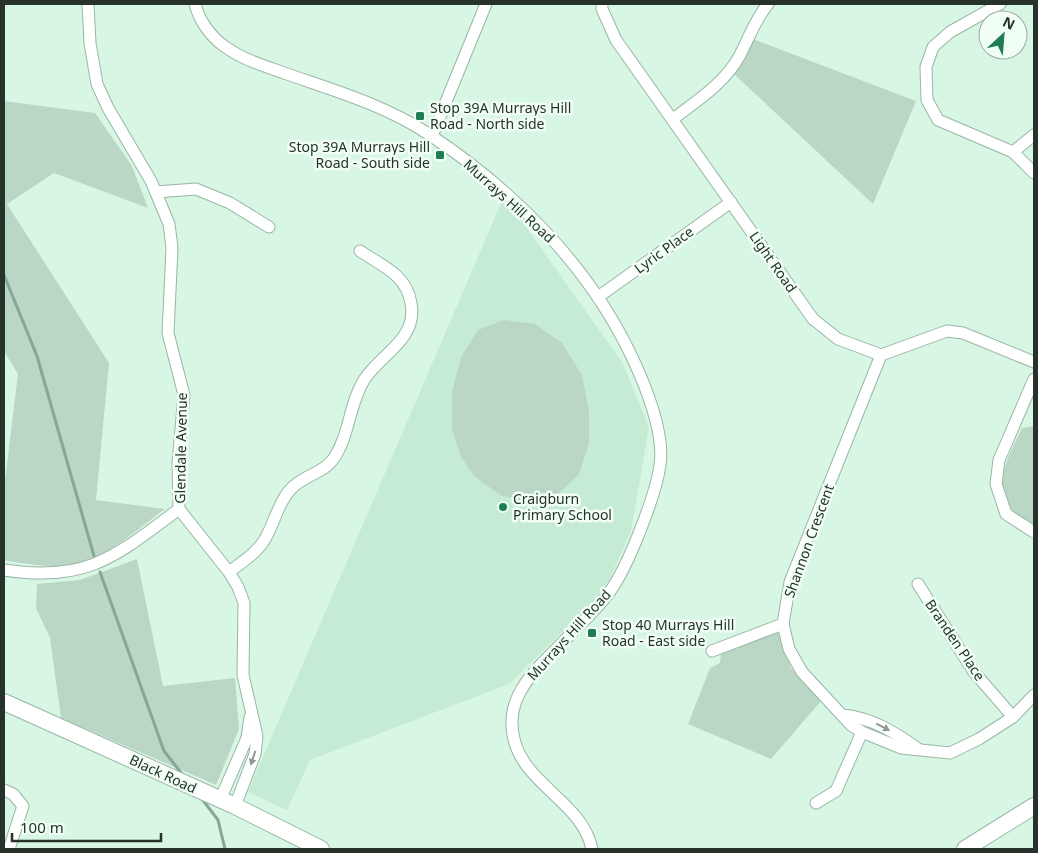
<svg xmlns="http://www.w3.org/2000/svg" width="1038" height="853" viewBox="0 0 1038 853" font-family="'Noto Sans',sans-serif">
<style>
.built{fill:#c5ebd5}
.green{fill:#bad7c6}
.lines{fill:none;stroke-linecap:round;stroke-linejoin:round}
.stream{stroke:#88a694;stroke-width:3}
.street-casing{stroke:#99b6a5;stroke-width:13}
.secondary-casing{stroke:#99b6a5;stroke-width:18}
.street{stroke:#fff;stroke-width:11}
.secondary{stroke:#fff;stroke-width:16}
.oneway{fill:#939895}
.poi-dot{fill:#1f7d53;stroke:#f1fef6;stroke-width:2}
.labels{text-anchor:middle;stroke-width:5;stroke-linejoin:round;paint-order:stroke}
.poi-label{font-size:14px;fill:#27322b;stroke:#f1fef6;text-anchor:start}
.street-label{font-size:14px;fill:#27322b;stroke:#f1fef6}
</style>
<rect width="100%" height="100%" fill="#d7f6e3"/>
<path class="built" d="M502,201L516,213L622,362L649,427L631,531L610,578L597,598L509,684L310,760L287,810L248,792Z"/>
<g class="green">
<path d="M753,39L916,101L873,204L734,74Z"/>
<path d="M4,101L95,113L132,166L148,208L54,173L7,204L109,363L96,500L165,509C140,527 103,561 73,565C49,568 27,564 4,560V489L18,374L4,351Z"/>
<path d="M504,320L535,324L562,343L582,375L589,412V443L579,474L559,493L531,504L500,495L474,476L461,457L452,430V392L461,357L478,330Z"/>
<path d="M1034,426V524C983,502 1004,465 1022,428Z"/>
<path d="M137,559L163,686L235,678L239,729L216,785L61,718L50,638L36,608L37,584L80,580Z"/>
<path d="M778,632L791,668L821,701L771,759L688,724L710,668L720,663L721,654Z"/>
</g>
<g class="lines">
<g class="stream">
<path d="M4,275L37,356L94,556"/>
<path d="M100,572L164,751L182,774"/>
<path d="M202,799L218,820L225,849"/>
</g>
<g class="street-casing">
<g id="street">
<path d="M88,4L90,43L97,84L108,108L151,181L169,224L172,248L168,333L184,395L178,463L179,509L229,572L238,587L244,603L243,675L257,736L255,754L235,806"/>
<path d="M195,4C199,20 210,36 224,46C243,60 265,66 287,74C336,91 387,106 430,135C513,190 588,265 631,355C645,384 665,433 660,465C656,495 627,570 608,594C596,610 579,625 565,640C543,663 513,687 512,720C510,782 581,796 592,849"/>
<path d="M602,4V9L616,40L813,319L838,339L881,355L947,331L963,333L1034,362"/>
<path d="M1000,4L950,32L933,47L926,67L927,100L938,120L1013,152L1034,173"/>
<path d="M673,119C698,100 725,83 740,55C750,36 754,21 768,4"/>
<path d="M432,136L486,4"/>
<path d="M1013,152L1034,135"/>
<path d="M156,192L196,189L230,203L269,227"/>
<path d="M598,297L731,202"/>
<path d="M881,355L790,582L783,624L789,649L802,672L851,725L862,732L901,748L950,753L979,739L1013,717L1034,695"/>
<path d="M1034,379L999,460L996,484L1006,514L1034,532"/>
<path d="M4,570C87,583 116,556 179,509"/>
<path d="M229,572C242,562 257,553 265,539C275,522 279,499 294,486C306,475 325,472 334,458C350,434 349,404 364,380C380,354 418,340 411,303C406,274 382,266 360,251"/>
<path d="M918,584L974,672L1013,717"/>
<path d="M712,651L783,624"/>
<path d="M843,715C872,718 895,732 918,749"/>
<path d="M4,790L13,794L23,806L9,849"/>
<path d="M220,800L247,738L250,717"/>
<path d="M816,803L836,791L862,732"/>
</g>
</g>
<g class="secondary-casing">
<g id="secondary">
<path d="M4,702L235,806L321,849"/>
<path d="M965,849L1034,806"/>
</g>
</g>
<use href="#street" class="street"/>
<use href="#secondary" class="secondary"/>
</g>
<defs><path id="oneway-solid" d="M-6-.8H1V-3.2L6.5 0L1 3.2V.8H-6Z" transform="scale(1.25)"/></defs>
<g class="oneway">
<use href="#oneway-solid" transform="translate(883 727) rotate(27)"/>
<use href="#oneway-solid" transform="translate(253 758) rotate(108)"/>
</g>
<g class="poi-dot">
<rect x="415" y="111" width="10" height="10" rx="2.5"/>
<rect x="435" y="150" width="10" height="10" rx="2.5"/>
<circle cx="503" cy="507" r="5"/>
<rect x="587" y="628" width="10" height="10" rx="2.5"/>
</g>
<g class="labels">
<g class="poi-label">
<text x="430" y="113">Stop 39A Murrays Hill<tspan x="430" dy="16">Road - North side</tspan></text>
<text x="430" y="152" text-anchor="end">Stop 39A Murrays Hill<tspan x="430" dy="16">Road - South side</tspan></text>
<text x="513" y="504">Craigburn<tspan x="513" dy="16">Primary School</tspan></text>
<text x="602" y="630">Stop 40 Murrays Hill<tspan x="602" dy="16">Road - East side</tspan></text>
</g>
<g class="street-label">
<text transform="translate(509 201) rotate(42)" y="5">Murrays Hill Road</text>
<text transform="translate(664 250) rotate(-36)" y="5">Lyric Place</text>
<text transform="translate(773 262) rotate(55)" y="5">Light Road</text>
<text transform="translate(181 448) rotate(-89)" y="5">Glendale Avenue</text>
<text transform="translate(809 541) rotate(-70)" y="5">Shannon Crescent</text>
<text transform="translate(569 635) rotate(-48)" y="5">Murrays Hill Road</text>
<text transform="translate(955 640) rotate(56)" y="5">Branden Place</text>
<text transform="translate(163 774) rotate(25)" y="5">Black Road</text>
</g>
</g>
<rect width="1038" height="853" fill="none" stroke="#27322b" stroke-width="10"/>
<g transform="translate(1003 35) rotate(26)"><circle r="24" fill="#f1fef6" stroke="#a0aca5"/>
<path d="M0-4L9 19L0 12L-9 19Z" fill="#1f7d53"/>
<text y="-8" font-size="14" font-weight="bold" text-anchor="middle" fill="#27322b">N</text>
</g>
<path d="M12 833v8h149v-8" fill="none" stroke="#27322b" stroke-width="2.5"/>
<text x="20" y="833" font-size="15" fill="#27322b" stroke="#f1fef6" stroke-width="4" paint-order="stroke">100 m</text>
</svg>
